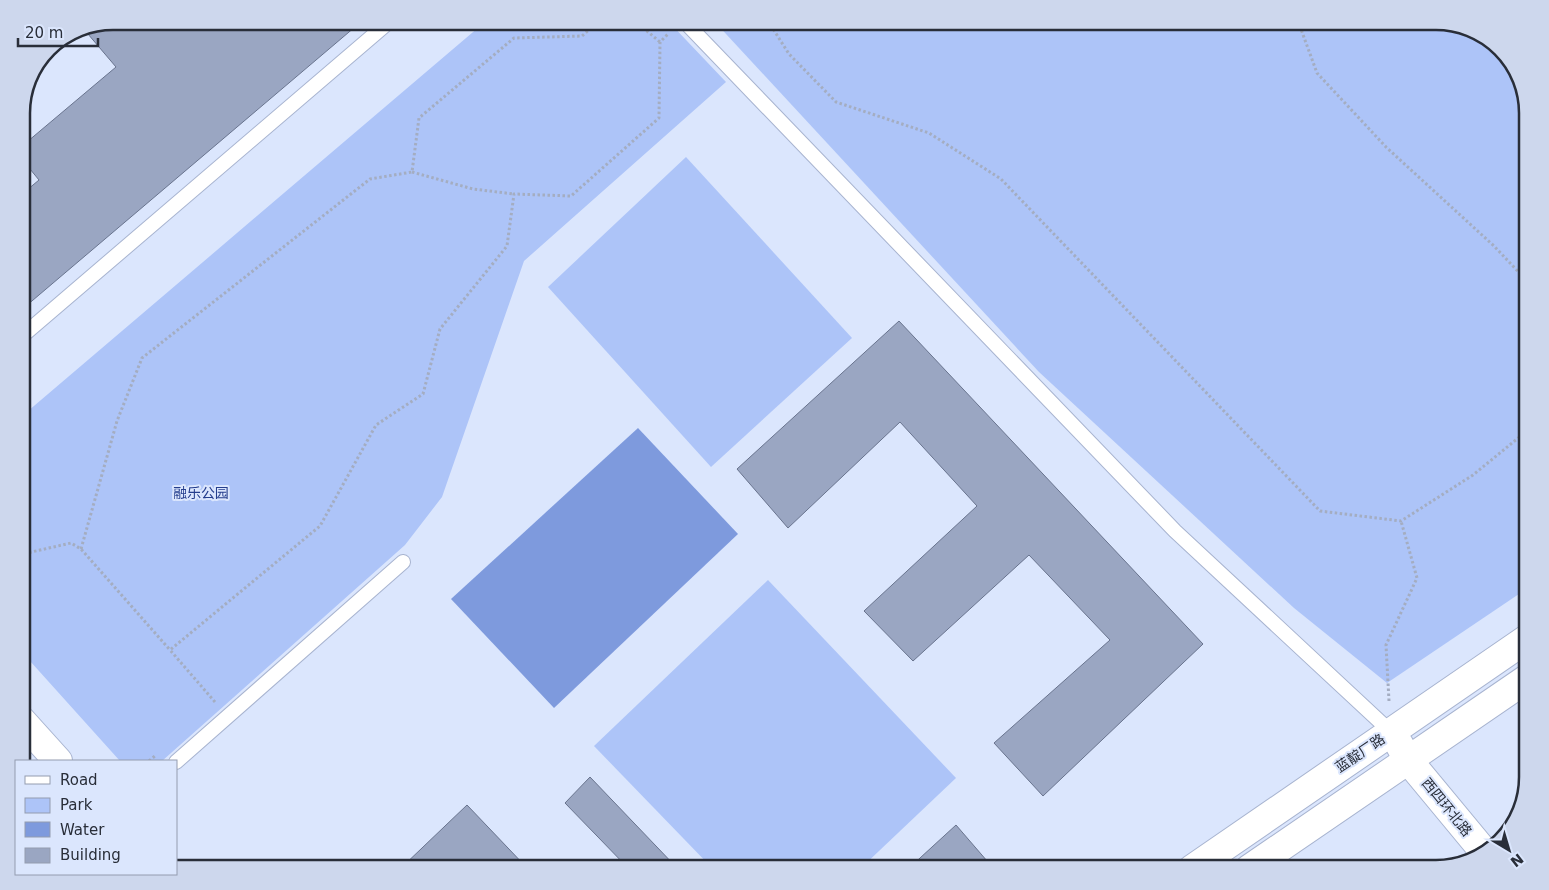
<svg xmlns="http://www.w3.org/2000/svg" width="1549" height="890" viewBox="0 0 1549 890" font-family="'DejaVu Sans','Noto Sans SC',sans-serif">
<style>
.green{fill:#adc4f8}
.water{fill:#7e9add}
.building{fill:#9aa6c2;stroke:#69748e}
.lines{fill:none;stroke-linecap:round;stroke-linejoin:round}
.lane-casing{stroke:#a8b4d0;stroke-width:16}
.secondary-casing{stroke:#a8b4d0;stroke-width:30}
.path{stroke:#a4adc1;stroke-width:3;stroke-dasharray:2.5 2.5;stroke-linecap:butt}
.lane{stroke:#fff;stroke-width:14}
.secondary{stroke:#fff;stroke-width:28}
.labels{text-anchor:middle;stroke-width:4;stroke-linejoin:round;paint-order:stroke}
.park-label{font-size:14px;fill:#253e8d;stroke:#dbe6fd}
.street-label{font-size:14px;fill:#292e39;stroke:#dbe6fd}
.rim{fill:none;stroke:#292e39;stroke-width:2.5}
</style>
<rect width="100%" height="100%" fill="#dbe6fd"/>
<g class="green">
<path d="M486,21H668L726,82L524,261L442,497L405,545L162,761H120L21,651V417Z"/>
<path d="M714,21H1436L1482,33L1512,62L1528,107V588L1387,683L1294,608L1039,372Z"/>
<path d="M686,157L852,338L711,467L548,287Z"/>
<path d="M768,580L956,778L860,869H713L594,746Z"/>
</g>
<path class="water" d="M638,428L738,534L554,708L451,599Z"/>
<g class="building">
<path d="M113,21H362L26,306L21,300V195L39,180L21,158V147L116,67L82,27Z"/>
<path d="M899,321L1203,644L1043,796L994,743L1110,640L1029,555L913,661L864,611L977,506L900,422L788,528L737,469Z"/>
<path d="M590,777L678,869H629L565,803Z"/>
<path d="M467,805L528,869H400Z"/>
<path d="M956,825L994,869H908Z"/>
</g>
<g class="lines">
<g class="lane-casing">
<g id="lane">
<path d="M684,21L1175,531L1391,732"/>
<path d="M21,337L390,21"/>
<path d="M176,762L403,562"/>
</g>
</g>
<g class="secondary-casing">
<g id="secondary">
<path d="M21,720L58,761"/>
<path d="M1399,744L1408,760L1485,853"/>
<path d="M1192,869L1528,638"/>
<path d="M1249,869L1528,678"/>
</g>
</g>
<g class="path">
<path d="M635,21L660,42"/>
<path d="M768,21L789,54L836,102L929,133L1001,179L1320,511L1401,521L1473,475L1528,430"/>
<path d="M1298,21L1317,73L1386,147L1494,246L1528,282"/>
<path d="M412,172L473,189L514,194"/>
<path d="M81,549L117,421L142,358L370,179L412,172L419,118L514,38L582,36L599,21"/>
<path d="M21,558L27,553L71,543L81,549L170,650"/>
<path d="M1389,701L1386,645L1417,578L1401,521"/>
<path d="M215,702L170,650L320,526L376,425L423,394L440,329L507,246L514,194L571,196L659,118L660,42L668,34"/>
<path d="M149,761L156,755"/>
</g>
<use href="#lane" class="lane"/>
<use href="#secondary" class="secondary"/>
</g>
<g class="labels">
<g class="park-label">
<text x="201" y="498">融乐公园</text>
</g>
<g class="street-label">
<text transform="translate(1360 753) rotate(-34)" y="5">蓝靛厂路</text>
<text transform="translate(1447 807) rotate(51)" y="5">西四环北路</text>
</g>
</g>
<path d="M0 0H1549V890H0ZM113 30H1436A83 83 0 0 1 1519 113V777A83 83 0 0 1 1436 860H113A83 83 0 0 1 30 777V113A83 83 0 0 1 113 30Z" fill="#cdd7ed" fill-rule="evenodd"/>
<path class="rim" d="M113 30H1436A83 83 0 0 1 1519 113V777A83 83 0 0 1 1436 860H113A83 83 0 0 1 30 777V113A83 83 0 0 1 113 30Z"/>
<rect x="15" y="760" width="162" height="115" fill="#dbe6fd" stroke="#949caf"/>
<rect x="25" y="776" width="25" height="8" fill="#ffffff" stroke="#949caf"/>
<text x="60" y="785" font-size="15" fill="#292e39">Road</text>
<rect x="25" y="798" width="25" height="15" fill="#adc4f8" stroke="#949caf"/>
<text x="60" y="810" font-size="15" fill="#292e39">Park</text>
<rect x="25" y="822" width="25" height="15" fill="#7e9add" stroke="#949caf"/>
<text x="60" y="835" font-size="15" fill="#292e39">Water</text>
<rect x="25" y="848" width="25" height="15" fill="#9aa6c2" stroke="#949caf"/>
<text x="60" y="860" font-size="15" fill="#292e39">Building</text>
<g transform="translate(1509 850) rotate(142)" stroke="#dbe6fd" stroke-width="4" paint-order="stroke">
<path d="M0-4L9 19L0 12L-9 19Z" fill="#292e39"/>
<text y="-8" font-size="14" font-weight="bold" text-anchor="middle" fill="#292e39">N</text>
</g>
<path d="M18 38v8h80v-8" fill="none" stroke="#292e39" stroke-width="2.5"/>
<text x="25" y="38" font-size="15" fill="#292e39" stroke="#dbe6fd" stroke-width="4" paint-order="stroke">20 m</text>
</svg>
